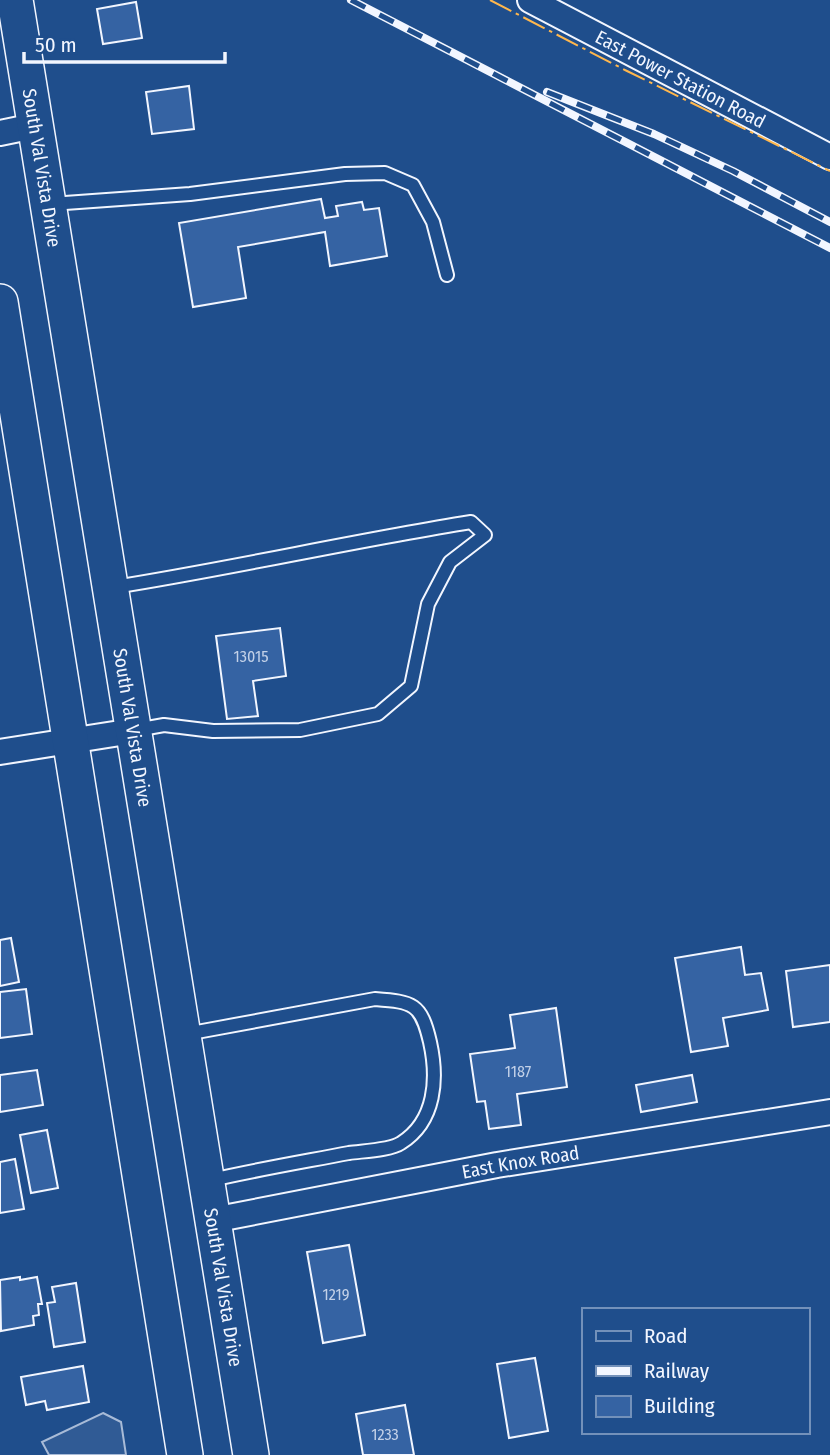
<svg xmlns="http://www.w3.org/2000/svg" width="830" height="1455" viewBox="0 0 830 1455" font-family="'Fira Sans Condensed',sans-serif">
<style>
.green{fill:#305b95;stroke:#a8bbd7;stroke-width:2}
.building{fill:#3563a3;stroke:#f2f6ff;stroke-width:2}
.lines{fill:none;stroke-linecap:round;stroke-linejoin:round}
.service-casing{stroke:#f2f6ff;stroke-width:16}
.minor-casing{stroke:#f2f6ff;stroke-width:28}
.secondary-casing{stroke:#f2f6ff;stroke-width:38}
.service{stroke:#1f4e8c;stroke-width:12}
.minor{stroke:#1f4e8c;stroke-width:24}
.secondary{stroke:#1f4e8c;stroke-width:35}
.rail-casing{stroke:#f2f6ff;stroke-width:8}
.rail{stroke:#1f4e8c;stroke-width:5;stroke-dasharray:16;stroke-linecap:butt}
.power{stroke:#ffb74d;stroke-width:2;stroke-dasharray:24 5 3.5 5;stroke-linecap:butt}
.labels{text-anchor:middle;stroke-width:5;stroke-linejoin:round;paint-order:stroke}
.number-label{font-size:16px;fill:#c3d1e8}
.street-label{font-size:19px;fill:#f2f6ff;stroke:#1f4e8c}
</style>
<rect width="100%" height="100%" fill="#1f4e8c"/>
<path class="green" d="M103,1413L121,1422L126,1455H49L42,1442Z"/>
<g class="building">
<path d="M136,2L142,38L103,44L97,9Z"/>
<path d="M189,86L194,129L152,134L146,92Z"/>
<path d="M321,199L325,218L338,216L336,206L362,202L364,210L379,208L387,256L330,266L325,232L238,247L246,298L193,307L179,223Z"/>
<path d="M280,628L286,676L253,681L258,716L227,719L216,636Z"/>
<path d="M11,938L19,982L0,986V940Z"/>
<path d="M741,947L745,975L761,973L768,1010L723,1018L728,1046L691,1052L675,958Z"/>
<path d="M830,965V1022L793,1027L786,971Z"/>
<path d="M26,989L32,1034L0,1038V992Z"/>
<path d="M556,1008L567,1087L517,1094L521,1125L489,1129L485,1101L477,1102L470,1054L515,1048L510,1015Z"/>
<path d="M37,1070L43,1105L0,1112V1075Z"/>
<path d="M692,1075L697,1102L641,1112L636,1085Z"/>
<path d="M47,1130L58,1188L31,1193L20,1135Z"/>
<path d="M15,1159L24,1209L0,1213V1162Z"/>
<path d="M349,1245L365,1335L323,1343L307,1252Z"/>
<path d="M20,1277V1280L37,1277L42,1304H38L39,1315L33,1316L34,1325L1,1331L0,1280Z"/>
<path d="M76,1283L85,1342L54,1347L47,1303L55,1302L52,1287Z"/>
<path d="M535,1358L548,1431L509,1438L497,1364Z"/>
<path d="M83,1366L89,1402L47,1410L45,1401L26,1405L21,1377Z"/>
<path d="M405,1405L414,1455H363L356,1414Z"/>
</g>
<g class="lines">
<g class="service-casing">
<g id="service">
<path d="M51,204L190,194L345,174L385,173L413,185L433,222L447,275"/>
<path d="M114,587C234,568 352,541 471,522L485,535L450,562L428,604L411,686L378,714L300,730L213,731L164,725L136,730"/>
<path d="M186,1034L375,999C413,1002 421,1003 430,1042C438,1078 436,1121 401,1143C391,1150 363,1151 349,1153C302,1162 254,1170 207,1181"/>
</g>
</g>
<g class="minor-casing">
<g id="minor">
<path id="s1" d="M530,0L830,157"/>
<path d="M0,133L34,126"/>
<path d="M0,752L133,731"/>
<path id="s2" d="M213,1220L497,1165L830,1112"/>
</g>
</g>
<g class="secondary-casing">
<g id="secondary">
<path id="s3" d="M15,0L251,1455"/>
<path d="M0,302L185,1455"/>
</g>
</g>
<use href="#service" class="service"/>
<use href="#minor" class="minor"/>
<use href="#secondary" class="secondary"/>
<g class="rail-casing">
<g id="rail">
<path d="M351,0L830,248"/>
<path d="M547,92L654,134L733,171L830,222"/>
</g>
</g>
<use href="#rail" class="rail"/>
<path class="power" d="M490,0L627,71L830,171"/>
</g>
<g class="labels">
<g class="number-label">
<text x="251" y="662">13015</text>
<text x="518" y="1077">1187</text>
<text x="336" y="1300">1219</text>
<text x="385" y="1440">1233</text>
</g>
<g class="street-label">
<text dy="7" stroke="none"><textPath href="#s1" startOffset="170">East Power Station Road</textPath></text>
<text dy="7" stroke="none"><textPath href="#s3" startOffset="170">South Val Vista Drive</textPath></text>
<text dy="7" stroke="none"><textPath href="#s3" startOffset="737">South Val Vista Drive</textPath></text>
<text dy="7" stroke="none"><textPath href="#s2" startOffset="313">East Knox Road</textPath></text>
<text dy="7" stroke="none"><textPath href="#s3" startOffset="1304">South Val Vista Drive</textPath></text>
</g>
</g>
<rect x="582" y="1308" width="228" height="126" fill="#1f4e8c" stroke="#7391ba" stroke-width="2"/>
<rect x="596" y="1331" width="35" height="10" fill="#1f4e8c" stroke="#7391ba" stroke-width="2"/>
<text x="644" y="1343" font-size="21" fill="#f2f6ff">Road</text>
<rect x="596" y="1366" width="35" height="10" fill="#f2f6ff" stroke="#7391ba" stroke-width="2"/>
<text x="644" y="1378" font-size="21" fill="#f2f6ff">Railway</text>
<rect x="596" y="1396" width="35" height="21" fill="#3563a3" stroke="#7391ba" stroke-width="2"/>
<text x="644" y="1413" font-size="21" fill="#f2f6ff">Building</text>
<path d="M24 52v10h201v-10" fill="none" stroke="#f2f6ff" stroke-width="3.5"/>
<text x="35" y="52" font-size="21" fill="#f2f6ff" stroke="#1f4e8c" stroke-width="5" paint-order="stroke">50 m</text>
</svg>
